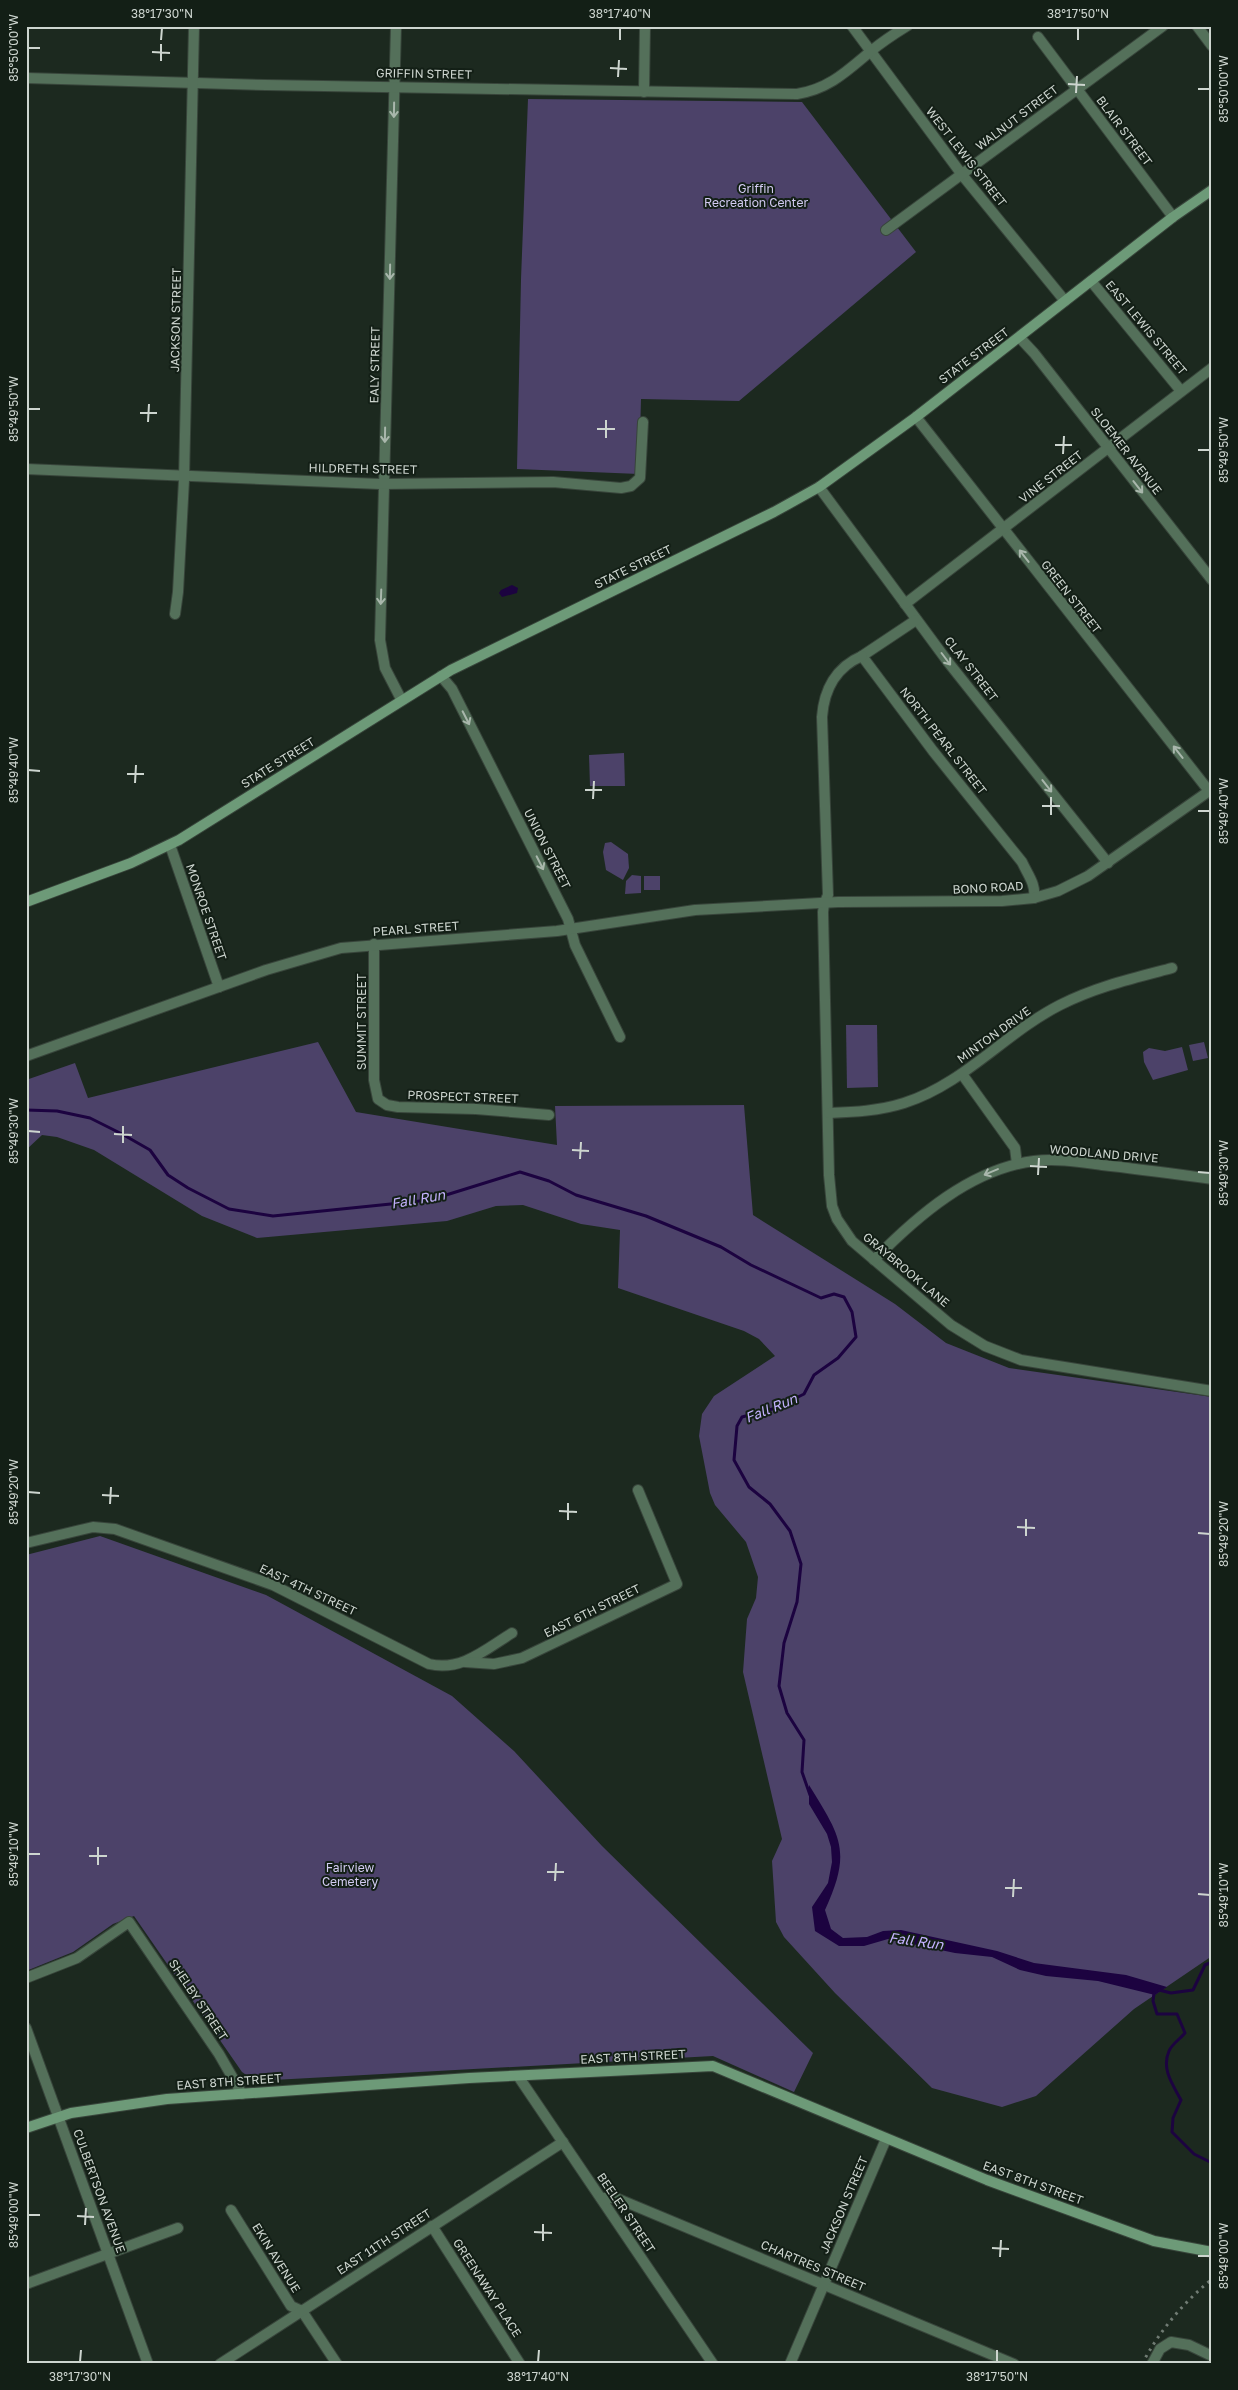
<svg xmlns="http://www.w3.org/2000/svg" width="1238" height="2390" viewBox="0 0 1238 2390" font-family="'Golos Text',sans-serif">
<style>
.green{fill:#4c4269}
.water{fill:#1c0340}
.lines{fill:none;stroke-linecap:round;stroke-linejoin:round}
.stream{stroke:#1c0340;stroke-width:3}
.street-casing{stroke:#38453b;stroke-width:12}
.secondary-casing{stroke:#38453b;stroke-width:12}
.street{stroke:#54705a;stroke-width:10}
.secondary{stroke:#6d9a78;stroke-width:10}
.rail{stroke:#707b73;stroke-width:3;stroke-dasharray:2.5 5;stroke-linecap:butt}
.oneway{stroke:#a9b7ac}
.ticks{fill:none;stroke:#cdd5cf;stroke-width:2}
.labels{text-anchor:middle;stroke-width:4;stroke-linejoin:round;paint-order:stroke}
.street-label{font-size:12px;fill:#cdd5cf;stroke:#131f16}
.park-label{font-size:12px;fill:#d4ccf3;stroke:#131f16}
.water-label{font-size:14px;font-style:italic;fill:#c4b2fe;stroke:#131f16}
.neatline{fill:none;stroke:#cdd5cf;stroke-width:2}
.ticks-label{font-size:12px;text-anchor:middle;fill:#cdd5cf}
</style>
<rect width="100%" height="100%" fill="#1c291f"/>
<g class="green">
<path d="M528,99L802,102L916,252L739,401L641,399L639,474L517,469L521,279Z"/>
<path d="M624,753L625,786H590L589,755Z"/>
<path d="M611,842L628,854L629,868L623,880L606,870L603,852L605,843Z"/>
<path d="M632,875L641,876V893L625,894L626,881Z"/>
<rect x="644" y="876" width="16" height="14"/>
<path d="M846,1025H877L878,1087L847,1088Z"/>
<path d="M318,1042L356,1112L557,1145L555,1106L744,1105L753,1215L895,1304L946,1343L1009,1368L1212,1397V1956L1134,2009L1036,2096L1002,2107L932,2088L835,1993L784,1937L776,1922L772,1861L782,1839L743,1672L747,1619L756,1598L758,1577L746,1542L715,1505L710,1493L699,1436L702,1414L714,1396L775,1356L759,1339L744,1331L618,1288L620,1230L581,1224L523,1205L496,1206L447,1221L257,1238L202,1216L94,1150L57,1137L42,1135L26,1150V1080L75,1063L88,1098Z"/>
<path d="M1204,1042L1208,1058L1193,1061L1189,1045Z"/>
<path d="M1182,1047L1188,1070L1153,1080L1144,1062L1143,1052L1149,1048L1165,1051Z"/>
<path d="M100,1536L266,1595L452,1696L514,1751L602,1846L813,2053L794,2092L713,2056L255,2081L242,2072L134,1916L113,1924L73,1952L26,1971V1555Z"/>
</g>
<g class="water">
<path d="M512,585L518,588L517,593L502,597L499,593L501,590Z"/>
<path d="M809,1785C841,1837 852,1851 825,1910L831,1929L843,1938L867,1937L883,1931L901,1930L997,1951L1034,1963L1126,1975L1167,1987L1155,1995L1098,1981L1046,1976L1020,1970L992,1957L955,1953L888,1939L864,1946H839L815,1931L812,1907L828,1883L832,1862L831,1847L827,1834L809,1804Z"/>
</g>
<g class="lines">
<g class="stream">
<path d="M26,1110L57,1111L90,1118L122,1134L150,1150L168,1175L188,1188L229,1209L273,1216L430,1200L520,1172L549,1181L576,1195L646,1216L721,1247L751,1265L821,1298L834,1294L844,1297L852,1312L856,1337L838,1358L814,1375L804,1394L776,1408L742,1417L737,1426L734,1460L749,1487L770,1504L790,1531L801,1564L797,1602L784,1643L779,1686L787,1713L804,1740L802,1772L810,1795"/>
<path d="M1159,1990L1171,1993L1193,1990L1205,1965L1212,1962"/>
<path d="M1154,1993L1153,2001L1157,2014H1177L1185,2033C1181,2038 1171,2045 1169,2051C1161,2069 1173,2085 1181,2100L1173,2118L1172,2132L1194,2154L1210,2162L1212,2165"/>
</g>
<g class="street-casing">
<g id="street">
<path d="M396,26L380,640L385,668L401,699"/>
<path d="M852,26L963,176L1065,301"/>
<path d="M1197,26L1212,46"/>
<path d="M1038,37L1173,217"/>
<path d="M26,78L266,85L797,94C829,89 847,71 871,51C882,42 894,34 907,26"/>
<path d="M644,92L645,26"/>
<path d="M886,230L1163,26"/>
<path d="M1091,281L1181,391"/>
<path d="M1020,338L1034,353L1212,580"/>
<path d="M916,417L1209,791"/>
<path d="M26,469L380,484L553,482L621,488L631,486L640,478L643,422"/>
<path d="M819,487L948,662L1108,863"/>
<path d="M905,604L1212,368"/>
<path d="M175,614L178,592L184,480L194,26"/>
<path d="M916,620L862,656L933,751L1022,862C1028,875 1036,884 1034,898"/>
<path d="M862,656C836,667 824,690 822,717L828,895L824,904L823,912L829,1175L832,1206L837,1219L852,1241L951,1325L985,1346L1021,1360L1212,1391"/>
<path d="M441,676L452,689L568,919L575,945L620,1037"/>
<path d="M170,845L219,987"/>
<path d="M374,944V1080L378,1099L387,1105L398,1107L476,1109L549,1115"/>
<path d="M26,1056L266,970L341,948L557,931L695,910L838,902L1002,901L1034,898L1058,891L1088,876L1212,789"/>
<path d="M962,1074L1015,1148L1017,1164"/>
<path d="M829,1113C854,1112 879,1111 904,1103C964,1084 1005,1033 1060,1005C1095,987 1134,978 1172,968"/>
<path d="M874,1260C917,1216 971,1169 1034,1161C1056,1158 1080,1162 1102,1165C1139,1169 1175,1174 1212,1179"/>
<path d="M26,1543L93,1527L115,1529L273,1585L429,1664C461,1672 486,1649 512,1633"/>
<path d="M465,1662L494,1664L522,1658L677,1584L638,1490"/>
<path d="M26,1978L77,1958L129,1922L219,2054L242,2094"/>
<path d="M26,2028L148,2364"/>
<path d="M518,2076L713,2364"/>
<path d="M601,2198H616L1014,2364"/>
<path d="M231,2210L291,2306L302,2311L337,2364"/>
<path d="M432,2226L520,2364"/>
<path d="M26,2284L178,2228"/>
<path d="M220,2364L563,2142"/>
<path d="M790,2364L886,2139"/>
<path d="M1152,2364L1160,2349L1171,2342L1189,2345L1212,2356"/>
</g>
</g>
<g class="secondary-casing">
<g id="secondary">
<path d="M26,902L131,863L179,840L451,670L774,512L819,487L916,417L1173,217L1212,190"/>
<path d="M26,2128L71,2113L167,2099L469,2078L713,2066L987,2180L1154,2241L1212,2252"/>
</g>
</g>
<use href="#street" class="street"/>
<use href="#secondary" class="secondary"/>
<path class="rail" d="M1142,2364C1160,2330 1183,2303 1212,2279"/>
</g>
<defs><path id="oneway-shaft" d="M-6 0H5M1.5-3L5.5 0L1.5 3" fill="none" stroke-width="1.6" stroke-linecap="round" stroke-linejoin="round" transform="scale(1.25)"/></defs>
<g class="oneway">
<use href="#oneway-shaft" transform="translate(394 110) rotate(91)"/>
<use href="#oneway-shaft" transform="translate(390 272) rotate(91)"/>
<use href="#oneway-shaft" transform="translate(385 435) rotate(91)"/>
<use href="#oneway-shaft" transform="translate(1138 487) rotate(52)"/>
<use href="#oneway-shaft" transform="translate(1024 556) rotate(-128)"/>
<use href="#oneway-shaft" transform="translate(381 597) rotate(92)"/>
<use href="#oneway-shaft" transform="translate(946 659) rotate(53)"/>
<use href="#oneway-shaft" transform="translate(466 718) rotate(63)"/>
<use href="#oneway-shaft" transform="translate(1178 752) rotate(-128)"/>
<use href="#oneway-shaft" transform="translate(1047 786) rotate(52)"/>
<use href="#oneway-shaft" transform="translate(540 863) rotate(63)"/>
<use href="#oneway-shaft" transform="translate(991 1172) rotate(157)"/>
</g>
<path class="ticks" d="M161,40L162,28M620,40V28M1078,40V28M28,48H40M152,52L170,53M161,61V44M610,68L627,69M618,77L619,60M1068,84L1085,85M1198,89H1210M1076,93L1077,76M28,409H40M140,413H157M148,422L149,404M597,429H615M606,438V420M1055,445H1072M1198,450H1210M1063,454L1064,436M28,770L40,771M127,774H144M135,783L136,765M585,790H602M593,799L594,781M1042,806H1060M1198,811H1210M1051,815V797M28,1131L40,1132M114,1134L132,1135M123,1143V1126M572,1150L589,1151M580,1159L581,1142M1030,1166L1047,1167M1198,1172L1210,1173M1038,1175L1039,1158M28,1492L40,1493M102,1495L119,1496M110,1504L111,1487M559,1511L577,1512M568,1520V1503M1017,1527L1035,1528M1198,1533L1210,1534M1026,1536V1519M28,1854H40M89,1856H107M98,1865V1847M547,1872H564M555,1881L556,1863M1005,1888H1022M1198,1894L1210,1895M1013,1897L1014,1879M28,2215H40M77,2216L94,2217M85,2225L86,2208M534,2232L552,2233M543,2241V2224M992,2248L1009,2249M1198,2256H1210M1000,2257L1001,2240M80,2362L81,2350M538,2362L539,2350M997,2362V2350"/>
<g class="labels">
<g class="street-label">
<text transform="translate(424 74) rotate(1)" y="4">GRIFFIN STREET</text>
<text transform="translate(1017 118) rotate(-37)" y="4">WALNUT STREET</text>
<text transform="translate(1124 131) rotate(53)" y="4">BLAIR STREET</text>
<text transform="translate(966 157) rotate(52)" y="4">WEST LEWIS STREET</text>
<text transform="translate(176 320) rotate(-89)" y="4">JACKSON STREET</text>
<text transform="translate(1146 328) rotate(50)" y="4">EAST LEWIS STREET</text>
<text transform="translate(974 356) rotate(-37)" y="4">STATE STREET</text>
<text transform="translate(375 365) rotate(-89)" y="4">EALY STREET</text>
<text transform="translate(1126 451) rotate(52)" y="4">SLOEMER AVENUE</text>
<text transform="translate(363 469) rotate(1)" y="4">HILDRETH STREET</text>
<text transform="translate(1051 477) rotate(-38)" y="4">VINE STREET</text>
<text transform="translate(633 567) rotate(-26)" y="4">STATE STREET</text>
<text transform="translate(1071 597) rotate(52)" y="4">GREEN STREET</text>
<text transform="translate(971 669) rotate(52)" y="4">CLAY STREET</text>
<text transform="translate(943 741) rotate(52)" y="4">NORTH PEARL STREET</text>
<text transform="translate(278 763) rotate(-32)" y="4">STATE STREET</text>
<text transform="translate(547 849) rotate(63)" y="4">UNION STREET</text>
<text transform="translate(988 888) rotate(-3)" y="4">BONO ROAD</text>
<text transform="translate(206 912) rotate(71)" y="4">MONROE STREET</text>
<text transform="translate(416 929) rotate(-4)" y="4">PEARL STREET</text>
<text transform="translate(362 1022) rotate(-90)" y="4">SUMMIT STREET</text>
<text transform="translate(994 1035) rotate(-36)" y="4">MINTON DRIVE</text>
<text transform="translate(463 1097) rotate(2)" y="4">PROSPECT STREET</text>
<text transform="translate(1104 1154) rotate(5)" y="4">WOODLAND DRIVE</text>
<text transform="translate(906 1270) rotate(40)" y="4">GRAYBROOK LANE</text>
<text transform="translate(308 1590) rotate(25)" y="4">EAST 4TH STREET</text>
<text transform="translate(592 1611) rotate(-26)" y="4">EAST 6TH STREET</text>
<text transform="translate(198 2000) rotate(56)" y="4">SHELBY STREET</text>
<text transform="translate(633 2057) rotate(-3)" y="4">EAST 8TH STREET</text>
<text transform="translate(229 2082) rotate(-4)" y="4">EAST 8TH STREET</text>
<text transform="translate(1033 2183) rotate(20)" y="4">EAST 8TH STREET</text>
<text transform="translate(99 2191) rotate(70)" y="4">CULBERTSON AVENUE</text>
<text transform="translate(844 2205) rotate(-67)" y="4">JACKSON STREET</text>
<text transform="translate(626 2213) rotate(56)" y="4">BEELER STREET</text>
<text transform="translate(384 2242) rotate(-33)" y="4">EAST 11TH STREET</text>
<text transform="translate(276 2258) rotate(58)" y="4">EKIN AVENUE</text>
<text transform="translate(813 2266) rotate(23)" y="4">CHARTRES STREET</text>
<text transform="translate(487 2288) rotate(57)" y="4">GREENAWAY PLACE</text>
</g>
<g class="park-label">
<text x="756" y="193">Griffin<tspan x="756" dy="14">Recreation Center</tspan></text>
<text x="350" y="1872">Fairview<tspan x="350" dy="14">Cemetery</tspan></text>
</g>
<g class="water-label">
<text transform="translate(418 1199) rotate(-10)" y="5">Fall Run</text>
<text transform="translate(771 1408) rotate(-22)" y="5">Fall Run</text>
<text transform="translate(916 1941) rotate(8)" y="5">Fall Run</text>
</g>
</g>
<rect width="1238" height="2390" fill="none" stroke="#131f16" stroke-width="55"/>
<rect x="28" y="28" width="1182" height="2334" class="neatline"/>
<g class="ticks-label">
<text x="162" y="18">38°17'30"N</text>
<text x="620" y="18">38°17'40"N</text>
<text x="1078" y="18">38°17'50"N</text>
<text transform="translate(14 48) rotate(-90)" y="4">85°50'00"W</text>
<text transform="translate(1224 89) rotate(-90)" y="4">85°50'00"W</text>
<text transform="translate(14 409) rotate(-90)" y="4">85°49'50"W</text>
<text transform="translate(1224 450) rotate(-90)" y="4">85°49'50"W</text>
<text transform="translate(14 770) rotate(-90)" y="4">85°49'40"W</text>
<text transform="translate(1224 811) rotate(-90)" y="4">85°49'40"W</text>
<text transform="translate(14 1131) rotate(-90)" y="4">85°49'30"W</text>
<text transform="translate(1224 1173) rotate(-90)" y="4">85°49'30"W</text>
<text transform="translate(14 1492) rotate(-90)" y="4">85°49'20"W</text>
<text transform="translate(1224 1534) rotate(-90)" y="4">85°49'20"W</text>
<text transform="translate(14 1854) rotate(-90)" y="4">85°49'10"W</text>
<text transform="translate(1224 1895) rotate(-90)" y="4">85°49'10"W</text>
<text transform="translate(14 2215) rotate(-90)" y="4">85°49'00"W</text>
<text transform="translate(1224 2256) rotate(-90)" y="4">85°49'00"W</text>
<text x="80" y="2381">38°17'30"N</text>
<text x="538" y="2381">38°17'40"N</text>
<text x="997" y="2381">38°17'50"N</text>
</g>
</svg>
